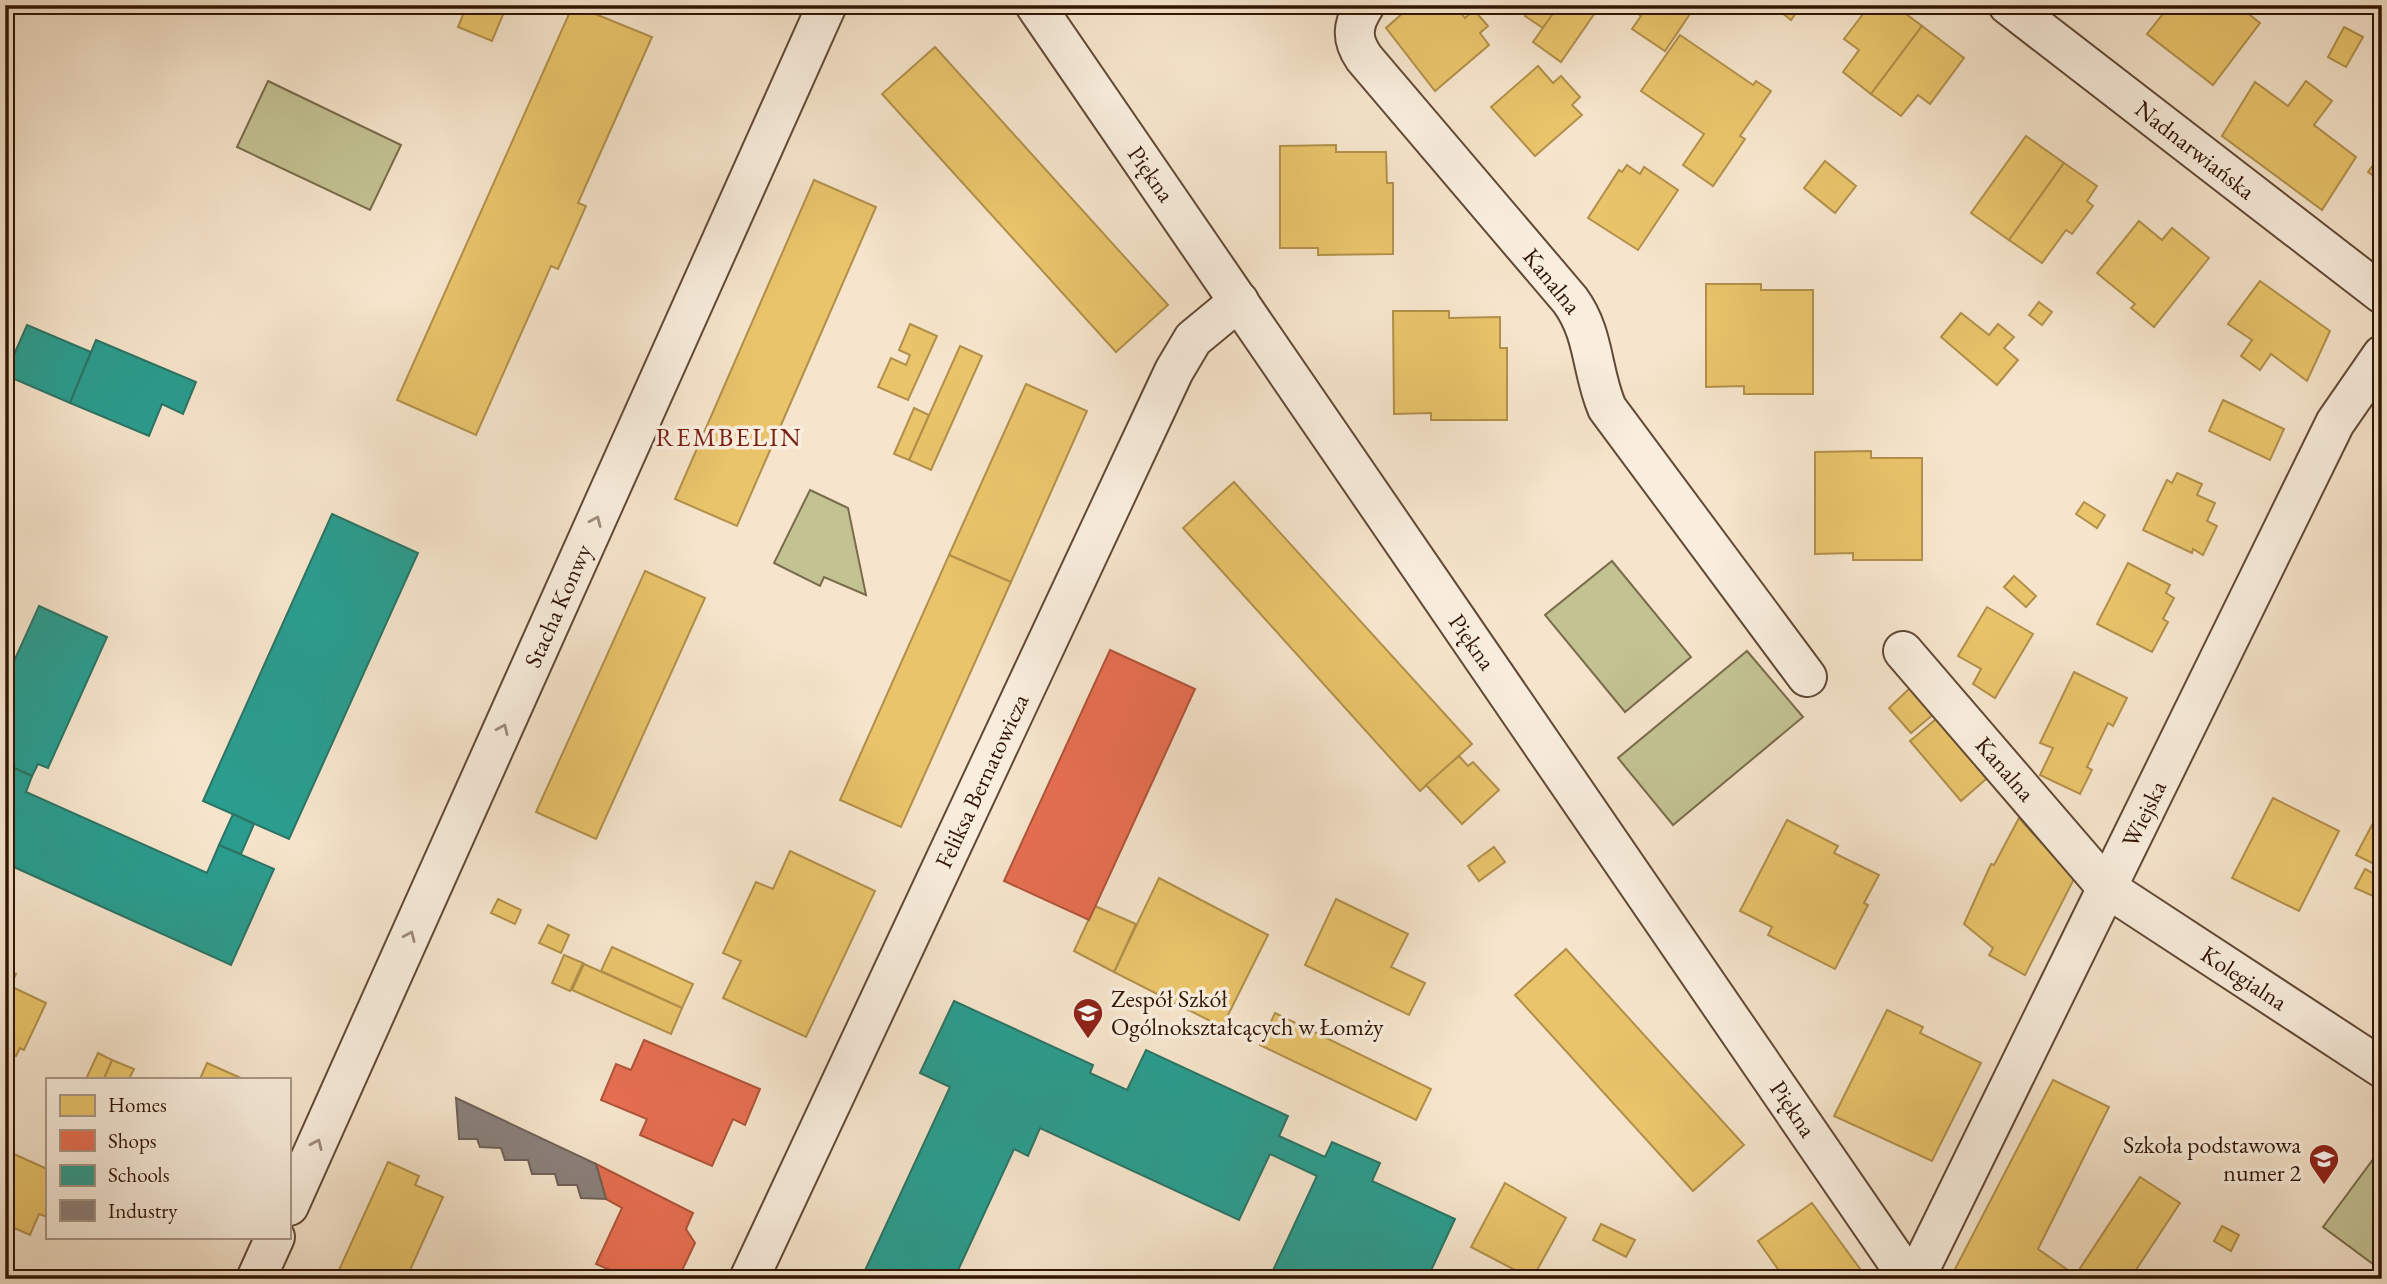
<svg xmlns="http://www.w3.org/2000/svg" width="2387" height="1284" viewBox="0 0 2387 1284" font-family="'EB Garamond',serif">
<style>
.green{fill:#c3c293;stroke:#7a6c4b;stroke-width:2}
.homes{fill:#e9c46a;stroke:#b2904b;stroke-width:2}
.shops{fill:#e76f51;stroke:#b0543a;stroke-width:2}
.schools{fill:#2a9d8f;stroke:#2c7465;stroke-width:2}
.industry{fill:#8a817c;stroke:#6f6158;stroke-width:2}
.lines{fill:none;stroke-linecap:round;stroke-linejoin:round}
.minor-casing{stroke:#624935;stroke-width:42}
.minor{stroke:#f9eede;stroke-width:38}
.oneway{stroke:#9f8c7b}
.labels{text-anchor:middle;stroke-width:7;stroke-linejoin:round;paint-order:stroke}
.street-label{font-size:24px;fill:#311503;stroke:#f9eede}
.poi-label{font-size:24px;fill:#311503;stroke:#f9eede;text-anchor:start}
.neighbourhood-label{font-size:26px;letter-spacing:2px;fill:#7a1f14;stroke:#f9eede}
</style>
<rect width="100%" height="100%" fill="#f6e5cc"/>
<filter id="stains"><feTurbulence type="fractalNoise" baseFrequency=".00286" numOctaves="4"/><feColorMatrix values="0 0 0 0 .2 0 0 0 0 .09 0 0 0 0 .02 0 0 0 .5 -.17"/></filter>
<radialGradient id="worn" r=".72"><stop offset=".6" stop-color="#630" stop-opacity="0"/><stop offset="1" stop-color="#630" stop-opacity=".3"/></radialGradient>
<g class="green">
<path d="M268,81L401,145L370,210L237,147Z"/>
<path d="M810,490L848,508L866,595L824,577L820,586L774,563Z"/>
<path d="M1612,561L1691,657L1625,712L1545,615Z"/>
<path d="M1747,651L1803,717L1673,825L1618,758Z"/>
<path d="M2377,1154L2382,1158V1251L2373,1264L2323,1227Z"/>
</g>
<g class="homes">
<path d="M467,5H507L492,41L458,27Z"/>
<path d="M573,5L652,37L578,203L586,206L558,269L551,266L476,435L397,400Z"/>
<path d="M1412,5H1455L1465,18L1474,10L1488,26L1480,33L1489,45L1435,91L1386,28Z"/>
<path d="M1532,5H1559L1543,28L1525,16Z"/>
<path d="M1559,5H1591L1597,10L1561,62L1533,42Z"/>
<path d="M1626,5H1696L1665,51L1632,29L1641,16Z"/>
<path d="M1772,5H1802L1791,20Z"/>
<path d="M1870,5H1894L1922,26L1871,94L1843,72L1859,50L1844,39Z"/>
<path d="M2170,5H2237L2260,23L2213,85L2147,34Z"/>
<path d="M1922,26L1964,58L1930,104L1918,95L1901,116L1871,94Z"/>
<path d="M2344,27L2363,37L2346,67L2328,57Z"/>
<path d="M1680,35L1753,85L1756,81L1771,91L1740,136L1745,139L1713,186L1683,165L1704,134L1641,91Z"/>
<path d="M935,47L1168,305L1116,352L882,94Z"/>
<path d="M1538,66L1553,83L1561,76L1580,97L1572,105L1582,115L1535,156L1491,107Z"/>
<path d="M2306,81L2332,101L2314,125L2356,157L2322,210L2222,136L2255,82L2288,106Z"/>
<path d="M2026,136L2064,163L2009,240L1971,213Z"/>
<path d="M1336,145V152H1386L1387,183H1393V254L1318,255V248H1280V146Z"/>
<path d="M2382,153V182L2368,172Z"/>
<path d="M1825,161L1856,186L1835,213L1804,188Z"/>
<path d="M2064,163L2097,186L2087,201L2093,206L2072,234L2066,230L2042,263L2009,240Z"/>
<path d="M1627,165L1640,174L1644,167L1678,190L1638,250L1588,218L1619,170L1622,172Z"/>
<path d="M814,180L876,207L737,526L675,499Z"/>
<path d="M2139,221L2162,240L2172,228L2209,258L2154,327L2131,308L2135,304L2097,273Z"/>
<path d="M2260,281L2330,331L2307,381L2271,354L2260,370L2241,356L2252,340L2228,324Z"/>
<path d="M1706,284H1761V290H1813V394H1744V386L1706,387Z"/>
<path d="M2039,302L2052,312L2042,325L2029,315Z"/>
<path d="M1393,311H1449V318L1500,317V348H1507V420H1431V413L1394,414Z"/>
<path d="M1961,313L1989,335L1998,324L2014,337L2004,348L2018,360L1997,385L1941,337Z"/>
<path d="M910,324L937,336L908,400L878,387L891,358L906,365L910,355L899,350Z"/>
<path d="M960,346L982,356L931,470L909,460Z"/>
<path d="M1026,384L1087,411L1011,582L949,555Z"/>
<path d="M2223,400L2284,429L2270,460L2209,431Z"/>
<path d="M914,408L929,415L909,460L894,454Z"/>
<path d="M1871,451V458H1922V560H1853V553L1815,554V452Z"/>
<path d="M2177,473L2202,484L2197,495L2215,503L2207,521L2217,526L2203,555L2193,549L2192,553L2143,530L2167,480L2172,483Z"/>
<path d="M1234,482L1472,744L1420,791L1183,528Z"/>
<path d="M2084,502L2105,515L2097,528L2076,514Z"/>
<path d="M949,555L1011,582L901,827L840,800Z"/>
<path d="M2128,563L2170,585L2166,593L2174,598L2163,619L2168,622L2152,652L2097,624Z"/>
<path d="M645,571L705,598L596,839L536,812Z"/>
<path d="M2014,576L2036,596L2026,607L2004,587Z"/>
<path d="M1987,607L2033,634L1995,698L1973,684L1981,669L1958,656Z"/>
<path d="M2074,672L2127,698L2113,726L2108,723L2087,767L2092,770L2080,794L2040,775L2053,748L2040,743Z"/>
<path d="M1912,686L1935,713L1911,733L1889,708Z"/>
<path d="M1942,714L1993,773L1961,801L1910,741Z"/>
<path d="M1459,756L1468,766L1473,762L1499,790L1462,824L1426,785Z"/>
<path d="M2273,798L2339,831L2299,911L2232,878Z"/>
<path d="M2019,818L2074,879L2025,975L1989,955L1993,948L1964,924L1991,864L1994,865Z"/>
<path d="M1787,820L1838,846L1834,853L1879,875L1864,903L1868,905L1835,969L1768,935L1772,927L1740,911Z"/>
<path d="M2373,823L2382,828V868L2356,855Z"/>
<path d="M1494,847L1505,862L1479,881L1468,866Z"/>
<path d="M790,851L875,891L806,1037L723,998L741,961L723,953L756,882L773,889Z"/>
<path d="M2365,869L2382,878L2373,896L2355,888Z"/>
<path d="M1159,878L1268,935L1222,1027L1114,972Z"/>
<path d="M498,899L521,910L515,924L491,913Z"/>
<path d="M1336,899L1408,934L1391,967L1425,983L1409,1015L1305,965Z"/>
<path d="M1095,906L1136,924L1114,972L1074,951Z"/>
<path d="M548,925L569,935L561,953L539,943Z"/>
<path d="M612,947L693,984L682,1008L601,971Z"/>
<path d="M1566,949L1744,1145L1693,1191L1515,995Z"/>
<path d="M564,955L583,963L570,991L552,983Z"/>
<path d="M584,964L682,1008L671,1034L572,990Z"/>
<path d="M5,969L16,974L10,986L46,1003L24,1050L20,1048L16,1056L5,1051Z"/>
<path d="M1887,1010L1923,1027L1920,1033L1981,1063L1932,1161L1834,1116Z"/>
<path d="M1275,1013L1431,1089L1416,1120L1260,1045Z"/>
<path d="M98,1053L112,1060L104,1079H86Z"/>
<path d="M112,1060L134,1069L129,1079H104Z"/>
<path d="M207,1063L243,1079H200Z"/>
<path d="M2053,1080L2109,1107L2038,1249L2075,1275L2073,1279H1955L1953,1273Z"/>
<path d="M5,1150L47,1169V1217L39,1214L30,1235L5,1224Z"/>
<path d="M388,1162L419,1176L415,1185L443,1197L406,1279H335Z"/>
<path d="M2140,1177L2180,1203L2130,1279H2073Z"/>
<path d="M1505,1183L1566,1218L1532,1279L1471,1247Z"/>
<path d="M1812,1203L1863,1273V1279H1785L1758,1241Z"/>
<path d="M1601,1224L1635,1240L1626,1257L1593,1240Z"/>
<path d="M2222,1226L2239,1235L2231,1251L2214,1241Z"/>
<path d="M1564,1270L1580,1278L1583,1274L1593,1279H1560Z"/>
</g>
<g class="shops">
<path d="M1110,650L1195,689L1089,920L1004,881Z"/>
<path d="M644,1040L760,1089L745,1125L733,1119L712,1166L640,1135L647,1119L601,1100L616,1064L631,1070Z"/>
<path d="M596,1164L693,1213L686,1229L695,1243L678,1279H631L596,1264L622,1208L606,1199Z"/>
</g>
<g class="schools">
<path d="M27,325L91,352L70,403L5,375Z"/>
<path d="M96,340L196,382L183,414L162,404L149,436L70,403Z"/>
<path d="M332,514L418,553L289,839L203,801Z"/>
<path d="M39,606L107,637L48,768L38,764L32,776L5,764V681Z"/>
<path d="M5,764L32,776L26,792L207,873L219,845L274,869L231,965L5,863Z"/>
<path d="M233,814L254,824L241,854L219,845Z"/>
<path d="M954,1001L1093,1065L1090,1073L1127,1090L1146,1050L1288,1116L1279,1136L1325,1157L1332,1142L1380,1163L1372,1181L1455,1219L1427,1279H1269L1317,1176L1270,1154L1239,1220L1040,1128L1028,1156L1014,1149L954,1279H861L950,1087L920,1073Z"/>
</g>
<path class="industry" d="M456,1098L596,1164L606,1199L581,1198L577,1185H558L555,1174H532L528,1160H505L501,1148L480,1147L477,1139H459Z"/>
<g class="lines">
<g class="minor-casing">
<g id="minor">
<path d="M1035,5L1909,1279"/>
<path d="M1365,5C1352,25 1351,39 1364,58L1570,300C1595,334 1591,370 1607,408L1807,677"/>
<path d="M2008,5L2382,294"/>
<path d="M1903,651L2107,888L2382,1068"/>
<path d="M289,1206L827,5"/>
<path d="M256,1279L275,1237"/>
<path d="M749,1279L1174,371L1193,339L1239,301"/>
<path d="M1915,1279L2335,423L2382,355"/>
</g>
</g>
<use href="#minor" class="minor"/>
</g>
<defs><path id="oneway-chevron" d="M-2-3.5L2.5 0L-2 3.5" fill="none" stroke-width="1.6" stroke-linecap="round" stroke-linejoin="round" transform="scale(1.75)"/></defs>
<g class="oneway">
<use href="#oneway-chevron" transform="translate(596 521) rotate(-66)"/>
<use href="#oneway-chevron" transform="translate(503 729) rotate(-66)"/>
<use href="#oneway-chevron" transform="translate(410 936) rotate(-66)"/>
<use href="#oneway-chevron" transform="translate(317 1144) rotate(-66)"/>
</g>
<defs>
<g id="school-pin" transform="scale(1.575)"><path d="M0 17L-7.5 6A9.5 9.5 0 1 1 7.5 6Z" fill="#8f2418" stroke="#f9eede"/><path d="M0-5L7-2L0 1L-7-2ZM-4 1L0 2.5L4 1V4Q0 6-4 4Z" fill="#fff"/></g>
</defs>
<g fill-rule="evenodd">
<use href="#school-pin" x="1088" y="1013"/>
<use href="#school-pin" x="2324" y="1159"/>
</g>
<g class="labels">
<g class="street-label">
<text transform="translate(2195 150) rotate(38)" y="8">Nadnarwiańska</text>
<text transform="translate(1151 174) rotate(55)" y="8">Piękna</text>
<text transform="translate(1552 281) rotate(51)" y="8">Kanalna</text>
<text transform="translate(558 606) rotate(-66)" y="8">Stacha Konwy</text>
<text transform="translate(1472 642) rotate(55)" y="8">Piękna</text>
<text transform="translate(2005 769) rotate(49)" y="8">Kanalna</text>
<text transform="translate(982 781) rotate(-65)" y="8">Feliksa Bernatowicza</text>
<text transform="translate(2144 814) rotate(-64)" y="8">Wiejska</text>
<text transform="translate(2244 978) rotate(33)" y="8">Kolegialna</text>
<text transform="translate(1793 1109) rotate(56)" y="8">Piękna</text>
</g>
<g class="poi-label">
<text x="1111" y="1007">Zespół Szkół<tspan x="1111" dy="28">Ogólnokształcących w Łomży</tspan></text>
<text x="2301" y="1153" text-anchor="end">Szkoła podstawowa<tspan x="2301" dy="28">numer 2</tspan></text>
</g>
<g class="neighbourhood-label">
<text x="729" y="446">REMBELIN</text>
</g>
</g>
<rect width="2387" height="1284" fill="none" stroke="#f6e5cc" stroke-width="28"/>
<rect x="7" y="7" width="2373" height="1270" fill="none" stroke="#311503" stroke-width="3.5"/>
<rect x="14" y="14" width="2359" height="1256" fill="none" stroke="#311503" stroke-width="2"/>
<rect x="46" y="1078" width="245" height="161" fill="#f9eede" stroke="#a99786" stroke-width="2"/>
<rect x="60" y="1095" width="35" height="21" fill="#e9c46a" stroke="#a99786" stroke-width="2"/>
<text x="108" y="1112" font-size="21" fill="#311503">Homes</text>
<rect x="60" y="1130" width="35" height="21" fill="#e76f51" stroke="#a99786" stroke-width="2"/>
<text x="108" y="1148" font-size="21" fill="#311503">Shops</text>
<rect x="60" y="1165" width="35" height="21" fill="#2a9d8f" stroke="#a99786" stroke-width="2"/>
<text x="108" y="1182" font-size="21" fill="#311503">Schools</text>
<rect x="60" y="1200" width="35" height="21" fill="#8a817c" stroke="#a99786" stroke-width="2"/>
<text x="108" y="1218" font-size="21" fill="#311503">Industry</text>
<rect width="100%" height="100%" filter="url(#stains)"/>
<rect width="100%" height="100%" fill="url(#worn)"/>
</svg>
